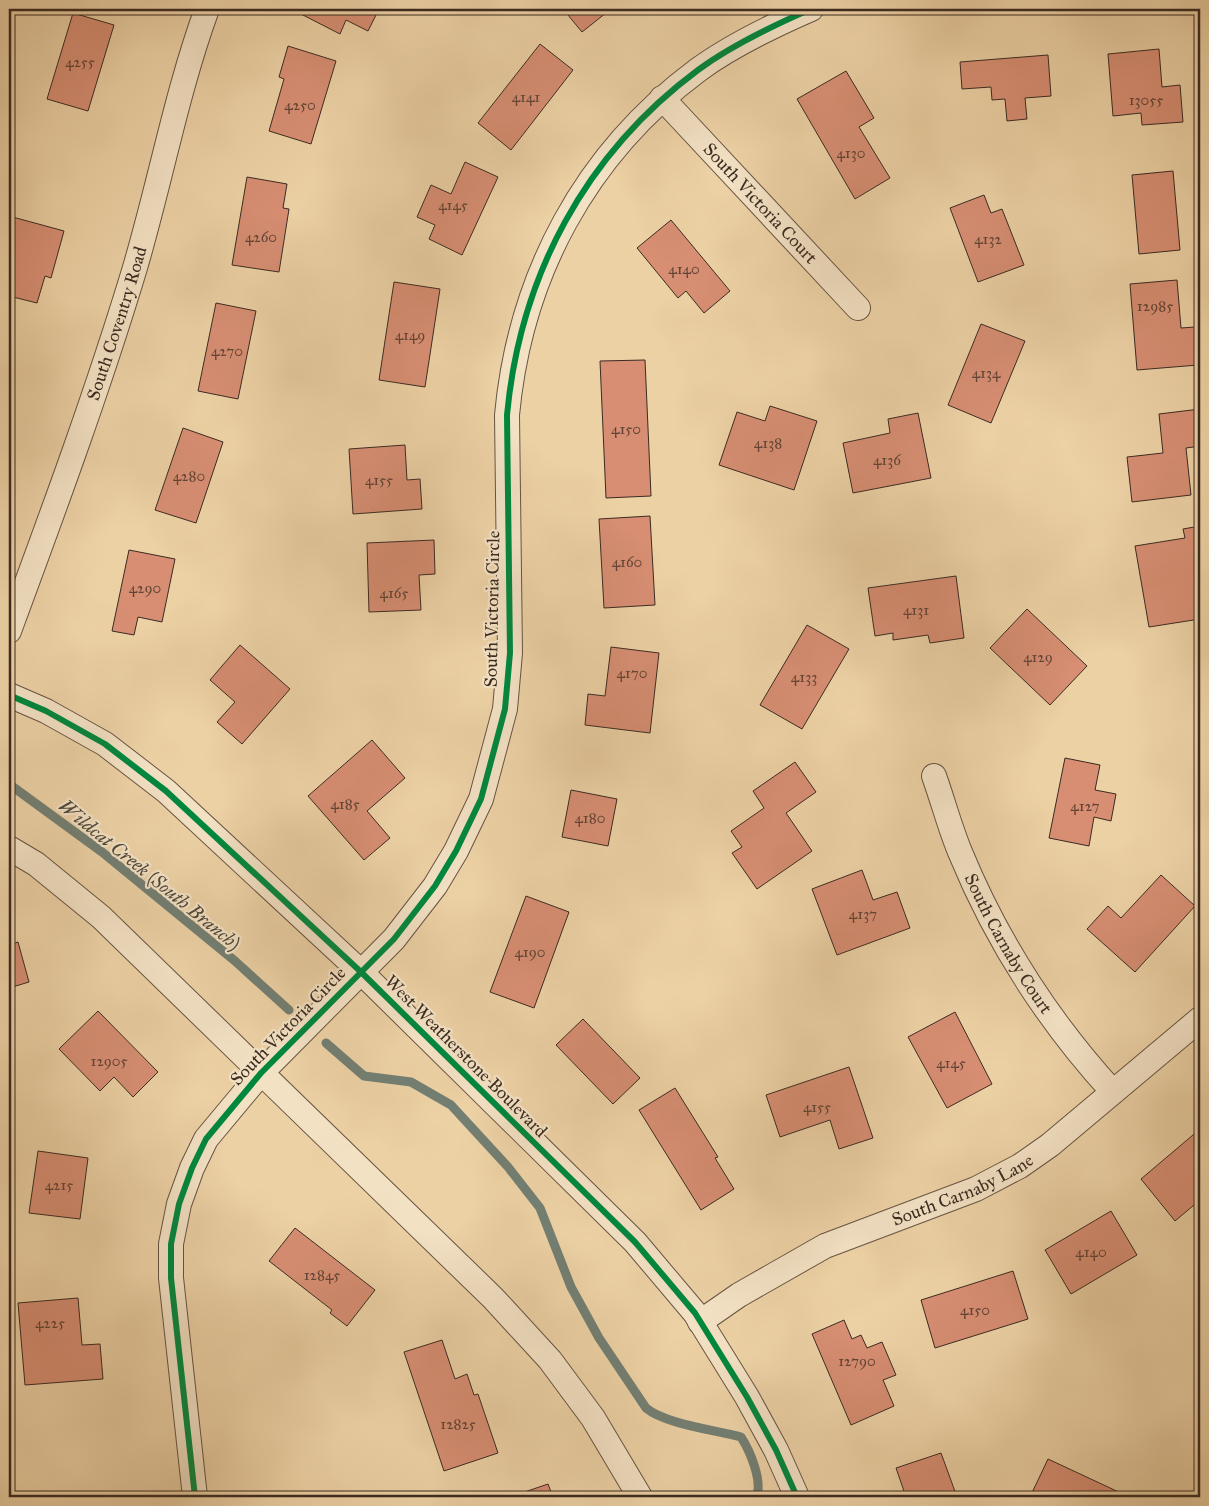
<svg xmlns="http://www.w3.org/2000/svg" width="1209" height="1506" viewBox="0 0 1209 1506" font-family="'IM FELL Great Primer',serif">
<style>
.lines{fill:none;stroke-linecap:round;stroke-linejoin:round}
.stream{stroke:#737f73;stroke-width:9}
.building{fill:#d78e73;stroke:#3b2b21}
.street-casing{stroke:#675442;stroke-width:26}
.street{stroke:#f3e1c4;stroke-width:24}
.cycleway-casing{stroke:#f3e1c4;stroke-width:9}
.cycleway{stroke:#00873e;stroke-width:6}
.labels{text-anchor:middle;stroke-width:4.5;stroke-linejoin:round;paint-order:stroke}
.number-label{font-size:15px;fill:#624436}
.street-label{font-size:18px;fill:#3b2b21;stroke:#f3e1c4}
.water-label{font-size:19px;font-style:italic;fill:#4e473c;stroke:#f3e1c4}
</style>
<rect width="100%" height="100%" fill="#ecd1a5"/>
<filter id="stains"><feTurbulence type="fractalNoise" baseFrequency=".004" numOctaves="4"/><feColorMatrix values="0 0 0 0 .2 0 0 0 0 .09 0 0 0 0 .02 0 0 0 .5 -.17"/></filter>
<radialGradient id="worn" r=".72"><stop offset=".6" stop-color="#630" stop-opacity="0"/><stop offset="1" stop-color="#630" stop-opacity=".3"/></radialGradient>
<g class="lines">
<g class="stream">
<path d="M9,784L102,852L235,961L289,1010"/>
<path d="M326,1043L364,1076L411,1082L451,1105L508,1167L540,1208L571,1287L599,1338L646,1408C665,1424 715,1430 741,1437C750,1451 762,1479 757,1496L754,1497"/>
</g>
</g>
<g class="building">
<path d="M301,9H379L368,31L346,20L340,34L299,13Z"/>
<path d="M563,9H611L582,32Z"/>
<path d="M73,13L114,25L88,111L47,99Z"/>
<path d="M540,44L573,70L511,150L478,123Z"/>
<path d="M288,46L336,61L311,144L269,131L284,79L279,77Z"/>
<path d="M1159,49L1162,87L1180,85L1183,122L1142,125L1141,113L1113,116L1108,54Z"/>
<path d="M1048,55L1051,96L1025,98L1027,119L1007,121L1005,99L992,100L991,87L962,89L960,62Z"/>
<path d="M846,71L874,118L859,127L890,178L855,199L797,99Z"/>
<path d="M465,162L498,177L462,255L429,239L435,225L417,217L431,185L451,194Z"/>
<path d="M1173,171L1180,250L1139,254L1132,175Z"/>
<path d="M247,177L287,184L283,208L289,209L279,272L232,265Z"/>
<path d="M984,195L991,213L1002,209L1024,265L978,282L950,208Z"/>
<path d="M9,216L64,231L51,278L45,276L37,303L9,296Z"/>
<path d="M671,220L730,291L704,313L686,291L678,298L637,248Z"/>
<path d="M1177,280L1181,328L1195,327L1198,365L1137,370L1130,284Z"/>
<path d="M394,282L440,289L425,387L379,380Z"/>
<path d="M216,303L256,311L238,399L198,391Z"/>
<path d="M981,324L1025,341L991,423L948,405Z"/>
<path d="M645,360L651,496L606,498L600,361Z"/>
<path d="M770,406L817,421L794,490L719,465L737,412L765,421Z"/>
<path d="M1200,409V446L1186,448L1191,495L1132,502L1127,457L1163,453L1159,414Z"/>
<path d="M918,413L931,478L853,493L843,443L890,433L888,419Z"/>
<path d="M183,428L223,442L196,523L155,510Z"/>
<path d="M405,445L407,480L420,479L422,509L353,514L349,449Z"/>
<path d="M650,516L655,605L604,608L599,519Z"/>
<path d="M1200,526V619L1149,627L1135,546L1185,538L1183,529Z"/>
<path d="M434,540L435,574L419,575L421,610L369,612L367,543Z"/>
<path d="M129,550L175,559L162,622L138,617L134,635L112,631Z"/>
<path d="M956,576L964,638L930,643L928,635L893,640V633L875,636L868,588Z"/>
<path d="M1027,609L1087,666L1050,705L990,648Z"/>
<path d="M807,625L849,649L802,729L760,705Z"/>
<path d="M240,645L290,689L242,744L217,722L235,702L210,680Z"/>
<path d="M611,647L659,653L650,733L585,725L588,694L605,696Z"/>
<path d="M372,740L405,778L367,811L390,838L364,860L308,796Z"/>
<path d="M1065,758L1100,765L1095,790L1116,794L1111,821L1094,817L1089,846L1049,838Z"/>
<path d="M795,762L816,792L786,813L812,851L757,889L732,853L742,847L731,831L764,808L753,791Z"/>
<path d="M571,790L617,799L608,846L562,837Z"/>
<path d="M862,870L873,900L897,892L910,928L837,955L812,889Z"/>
<path d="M1161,875L1195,906L1135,972L1087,929L1108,906L1121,918Z"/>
<path d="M526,896L569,912L534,1008L490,992Z"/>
<path d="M18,942L29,982L9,988V945Z"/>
<path d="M98,1011L158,1072L133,1097L114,1077L100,1091L59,1049Z"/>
<path d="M955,1012L992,1084L947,1108L908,1037Z"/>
<path d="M583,1019L640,1078L613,1104L556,1045Z"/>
<path d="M849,1067L873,1138L839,1149L830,1120L780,1137L766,1095Z"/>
<path d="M675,1088L718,1157L715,1158L734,1189L701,1210L639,1110Z"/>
<path d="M1200,1129V1200L1175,1221L1141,1179Z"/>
<path d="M38,1151L88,1158L80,1219L29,1213Z"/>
<path d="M1111,1211L1137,1255L1071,1294L1045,1250Z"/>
<path d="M295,1228L375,1290L347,1326L330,1313L332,1310L269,1261Z"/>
<path d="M1013,1271L1028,1319L935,1348L921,1300Z"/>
<path d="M78,1298L82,1345L100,1344L103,1379L25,1385L18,1303Z"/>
<path d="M844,1320L852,1339L861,1335L867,1348L882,1342L896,1375L883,1380L894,1406L851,1425L812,1334Z"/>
<path d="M442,1340L455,1379L467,1374L474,1395L478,1394L498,1453L444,1471L404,1352Z"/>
<path d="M941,1453L957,1497H906L896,1468Z"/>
<path d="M1048,1459L1123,1494L1121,1497H1030Z"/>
<path d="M548,1484L553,1497H510Z"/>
</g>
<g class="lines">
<g class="street-casing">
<g id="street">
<path id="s1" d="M662,98L858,308"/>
<path id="s2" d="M9,631C53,512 97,393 134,271C160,184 176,94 207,9"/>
<path d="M9,695L46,711L105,744L166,791L361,972L635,1242L695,1313L747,1397L776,1450L797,1497"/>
<path id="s3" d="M934,776C943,801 950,828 960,852C997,942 1048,1021 1113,1092"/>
<path d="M9,848L36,864L101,917L493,1298L550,1360L593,1418L640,1497"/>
<path id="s4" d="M700,1322L739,1295L825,1246L976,1189L1020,1166L1050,1145L1200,1019"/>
<path d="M195,1497L171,1278V1244L179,1204L192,1168L206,1139L261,1073L394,939L435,886L456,851L481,799L505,709L510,653L507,415C520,276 585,154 698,70C732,45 772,26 811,9"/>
</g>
</g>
<use href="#street" class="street"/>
<g class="cycleway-casing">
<g id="cycleway">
<path d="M9,695L46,711L105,744L166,791L361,972L635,1242L695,1313L747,1397L776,1450L797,1497"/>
<path d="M195,1497L171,1278V1244L179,1204L192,1168L206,1139L261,1073L394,939L435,886L456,851L481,799L505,709L510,653L507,415C520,276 585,154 698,70C732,45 772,26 811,9"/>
</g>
</g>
<use href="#cycleway" class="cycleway"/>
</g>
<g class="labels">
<g class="number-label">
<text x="80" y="67">4255</text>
<text x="526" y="102">4141</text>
<text x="1146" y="105">13055</text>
<text x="300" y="110">4250</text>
<text x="851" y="158">4130</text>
<text x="453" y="210">4145</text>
<text x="261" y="242">4260</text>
<text x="988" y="244">4132</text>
<text x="684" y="274">4140</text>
<text x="1155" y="311">12985</text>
<text x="410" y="340">4149</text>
<text x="227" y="356">4270</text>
<text x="986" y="378">4134</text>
<text x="626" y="434">4150</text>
<text x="768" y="448">4138</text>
<text x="887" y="465">4136</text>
<text x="189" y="481">4280</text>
<text x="379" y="485">4155</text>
<text x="627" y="567">4160</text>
<text x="145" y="593">4290</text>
<text x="394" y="598">4165</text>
<text x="916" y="615">4131</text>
<text x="1038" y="662">4129</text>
<text x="632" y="678">4170</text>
<text x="804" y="682">4133</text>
<text x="345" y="809">4185</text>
<text x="1085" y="811">4127</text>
<text x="590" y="823">4180</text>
<text x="863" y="919">4137</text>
<text x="530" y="957">4190</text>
<text x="109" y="1066">12905</text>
<text x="951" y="1068">4145</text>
<text x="817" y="1112">4155</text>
<text x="59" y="1190">4215</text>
<text x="1091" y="1257">4140</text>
<text x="322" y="1280">12845</text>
<text x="975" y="1315">4150</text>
<text x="50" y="1328">4225</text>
<text x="857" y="1366">12790</text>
<text x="458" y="1429">12825</text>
</g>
<g class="street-label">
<text dy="6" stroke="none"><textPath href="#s1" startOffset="144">South Victoria Court</textPath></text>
<text dy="6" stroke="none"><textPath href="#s2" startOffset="326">South Coventry Road</textPath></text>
<text transform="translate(492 609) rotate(-89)" y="6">South Victoria Circle</text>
<text dy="6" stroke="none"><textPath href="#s3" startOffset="184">South Carnaby Court</textPath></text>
<text transform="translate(288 1026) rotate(-46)" y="6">South Victoria Circle</text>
<text transform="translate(466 1056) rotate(45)" y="6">West Weatherstone Boulevard</text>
<text dy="6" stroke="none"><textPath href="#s4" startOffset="295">South Carnaby Lane</textPath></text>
</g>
<g class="water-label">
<text transform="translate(150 874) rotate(39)" y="7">Wildcat Creek (South Branch)</text>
</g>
</g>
<rect width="1209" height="1506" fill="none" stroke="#ecd1a5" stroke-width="30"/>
<rect x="10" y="10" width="1189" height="1486" fill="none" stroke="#3b2b21" stroke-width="2.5"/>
<rect x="15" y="15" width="1179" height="1476" fill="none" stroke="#3b2b21"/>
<rect width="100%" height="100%" filter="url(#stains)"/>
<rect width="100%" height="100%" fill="url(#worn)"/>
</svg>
